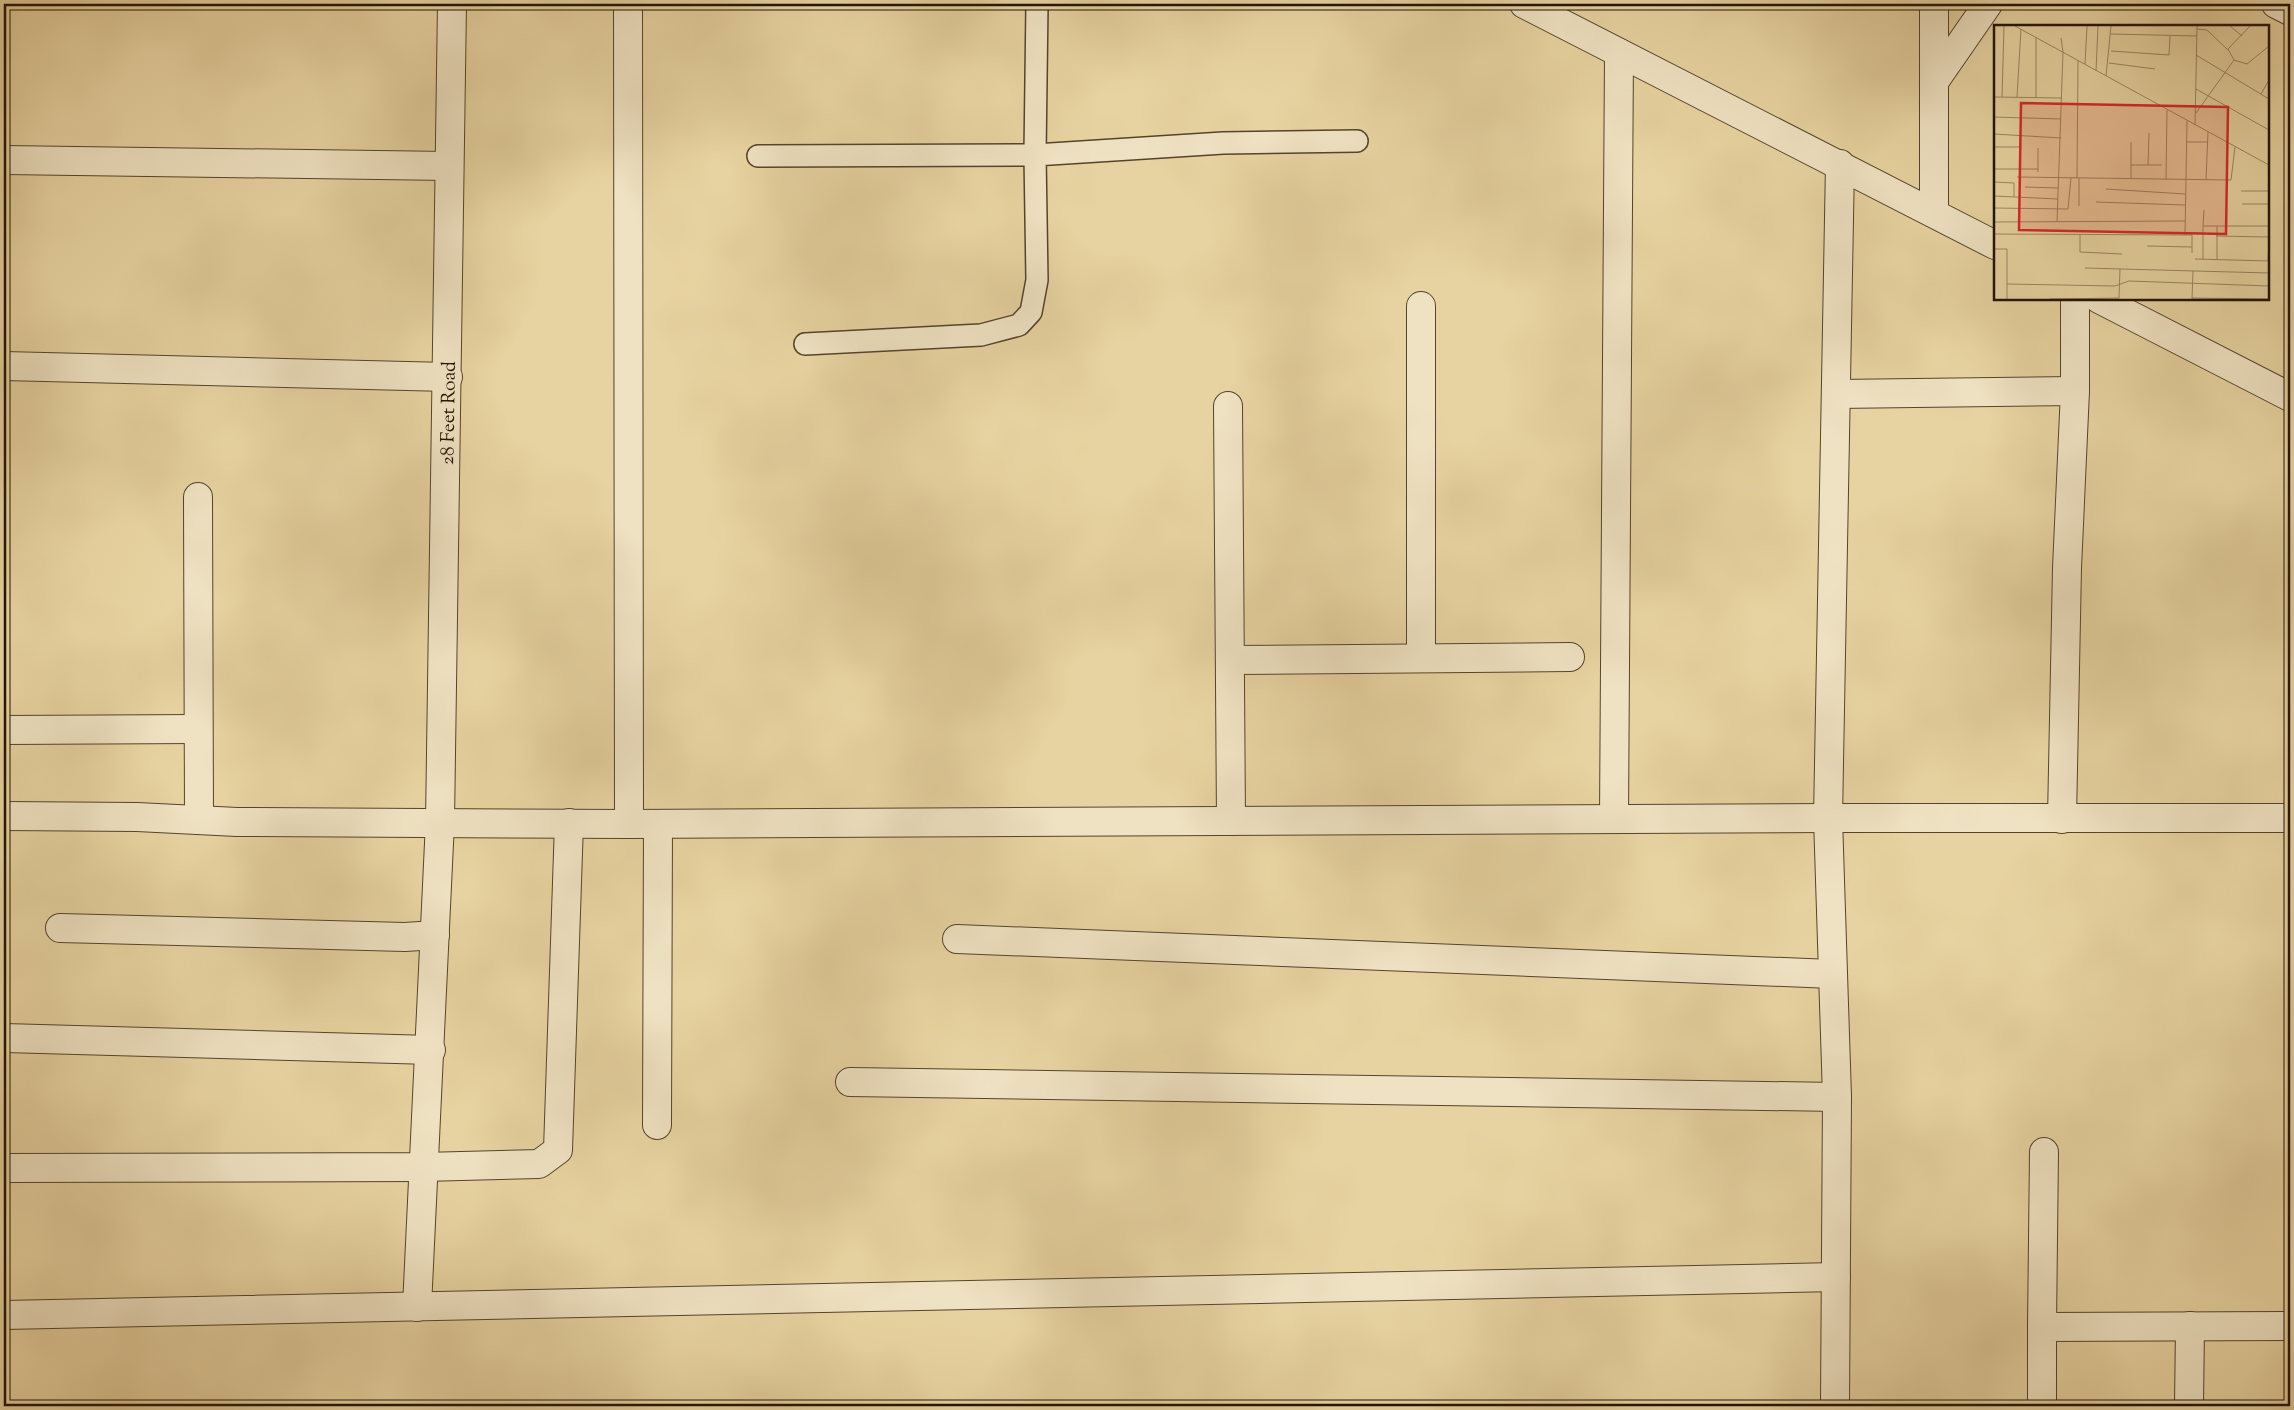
<svg xmlns="http://www.w3.org/2000/svg" width="2294" height="1410" viewBox="0 0 2294 1410" font-family="'Sorts Mill Goudy',serif">
<style>
.lines{fill:none;stroke-linecap:round;stroke-linejoin:round}
.service-casing{stroke:#54442c;stroke-width:24}
.minor-casing{stroke:#54442c;stroke-width:30}
.tertiary-casing{stroke:#54442c;stroke-width:30}
.service{stroke:#efe2c2;stroke-width:21}
.minor{stroke:#efe2c2;stroke-width:28}
.tertiary{stroke:#efe2c2;stroke-width:28}
.labels{text-anchor:middle;stroke-width:5;stroke-linejoin:round;paint-order:stroke}
.street-label{font-size:19px;fill:#231405;stroke:#efe2c2}
.inset-road{fill:none;stroke:#998763;stroke-width:1}
.view{fill:#d62828;fill-opacity:0.15;stroke:#d62828;stroke-width:2.5}
.inset-edge{fill:none;stroke:#231405;stroke-width:2.5}
</style>
<rect width="100%" height="100%" fill="#e7d3a1"/>
<filter id="stains"><feTurbulence type="fractalNoise" baseFrequency=".004" numOctaves="4"/><feColorMatrix values="0 0 0 0 .2 0 0 0 0 .09 0 0 0 0 .02 0 0 0 .5 -.17"/></filter>
<radialGradient id="worn" r=".72"><stop offset=".6" stop-color="#630" stop-opacity="0"/><stop offset="1" stop-color="#630" stop-opacity=".3"/></radialGradient>
<g class="lines">
<g class="service-casing">
<g id="service">
<path d="M758,156L1035,155L1037,4"/>
<path d="M805,344L981,335L1019,325L1031,312L1037,280L1035,155L1223,143L1357,141"/>
</g>
</g>
<g class="minor-casing">
<g id="minor">
<path d="M628,4L629,824"/>
<path d="M1934,4V213"/>
<path d="M2276,4L2290,11"/>
<path d="M1934,82L1988,4"/>
<path d="M4,160L449,166"/>
<path d="M1421,306V657"/>
<path d="M4,366L448,377"/>
<path d="M1836,394L2075,391"/>
<path d="M1228,406L1231,821"/>
<path d="M198,497L199,820"/>
<path d="M1230,660L1570,657"/>
<path d="M4,730L198,729"/>
<path d="M4,816L137,817L237,822L629,824L1828,818H2290"/>
<path d="M1614,819L1619,53"/>
<path d="M2062,819L2067,568L2075,391V299"/>
<path d="M60,928L405,937L435,935"/>
<path d="M957,939L1832,974"/>
<path d="M4,1038L431,1050"/>
<path d="M850,1082L1837,1097"/>
<path d="M657,1125L658,824"/>
<path d="M4,1168L423,1167L539,1164L558,1150L569,823"/>
<path d="M417,1307L440,822L452,4"/>
<path d="M4,1315L1836,1277"/>
<path d="M2042,1327L2044,1152"/>
<path d="M1835,1406L1837,1097L1828,818L1840,164"/>
<path d="M2042,1406V1327L2290,1326"/>
<path d="M2189,1406L2190,1326"/>
</g>
</g>
<g class="tertiary-casing">
<g id="tertiary">
<path d="M1524,4L1995,245"/>
<path d="M2099,299L2290,397"/>
</g>
</g>
<use href="#service" class="service"/>
<use href="#minor" class="minor"/>
<use href="#tertiary" class="tertiary"/>
</g>
<g class="labels">
<g class="street-label">
<text transform="translate(447 413) rotate(-89)" y="7">28 Feet Road</text>
</g>
</g>
<g transform="translate(1994 25)">
<rect width="275" height="275" fill="#e7d3a1"/>
<path class="inset-road" d="M21,1L275,140M236,1L248,11M203,4L213,5L234,25M117,9L203,11M117,26L175,30L176,11M202,30L275,74M240,35L253,39L275,21M115,38L161,44M91,39L93,1M102,46L104,1M112,51L117,1M202,64L275,105M267,69L275,55M0,72L68,73M8,72L10,1M23,72L27,4M42,72V12M202,88L240,35L234,24L256,1M0,92L67,94M201,100L203,1M0,109L67,113M192,117H214M0,122H26M137,140H168M154,140L155,108M0,144H44M26,144V111M44,147V123M23,152L237,155L241,122M83,153L84,36M137,154V117M172,155L173,85M212,155L214,107M0,157L20,158V172M31,162L65,163M112,164L191,169M247,166H275M0,171L64,174M102,177L191,180M248,179H275M85,181V153M0,183L74,184L77,153M0,197L191,196M63,197L69,27L67,13M209,201L210,185M0,209L198,210V228M86,210V227L128,229M191,210L193,96M222,211L275,212M153,221L198,222M0,224H13V274M201,234L275,236M209,234V201H275M223,235V201M274,236L275,214M91,243L275,248M13,259L121,261L135,256L275,261M198,273L275,274M56,274L125,273L126,244M198,274L199,246"/>
<path class="view" d="M27,78L234,82L232,209L25,205Z"/>
<rect width="275" height="275" class="inset-edge"/>
</g>
<rect width="2294" height="1410" fill="none" stroke="#e7d3a1" stroke-width="20"/>
<rect x="5" y="5" width="2284" height="1400" fill="none" stroke="#231405" stroke-width="2.5"/>
<rect x="10" y="10" width="2274" height="1390" fill="none" stroke="#231405"/>
<rect width="100%" height="100%" filter="url(#stains)"/>
<rect width="100%" height="100%" fill="url(#worn)"/>
</svg>
